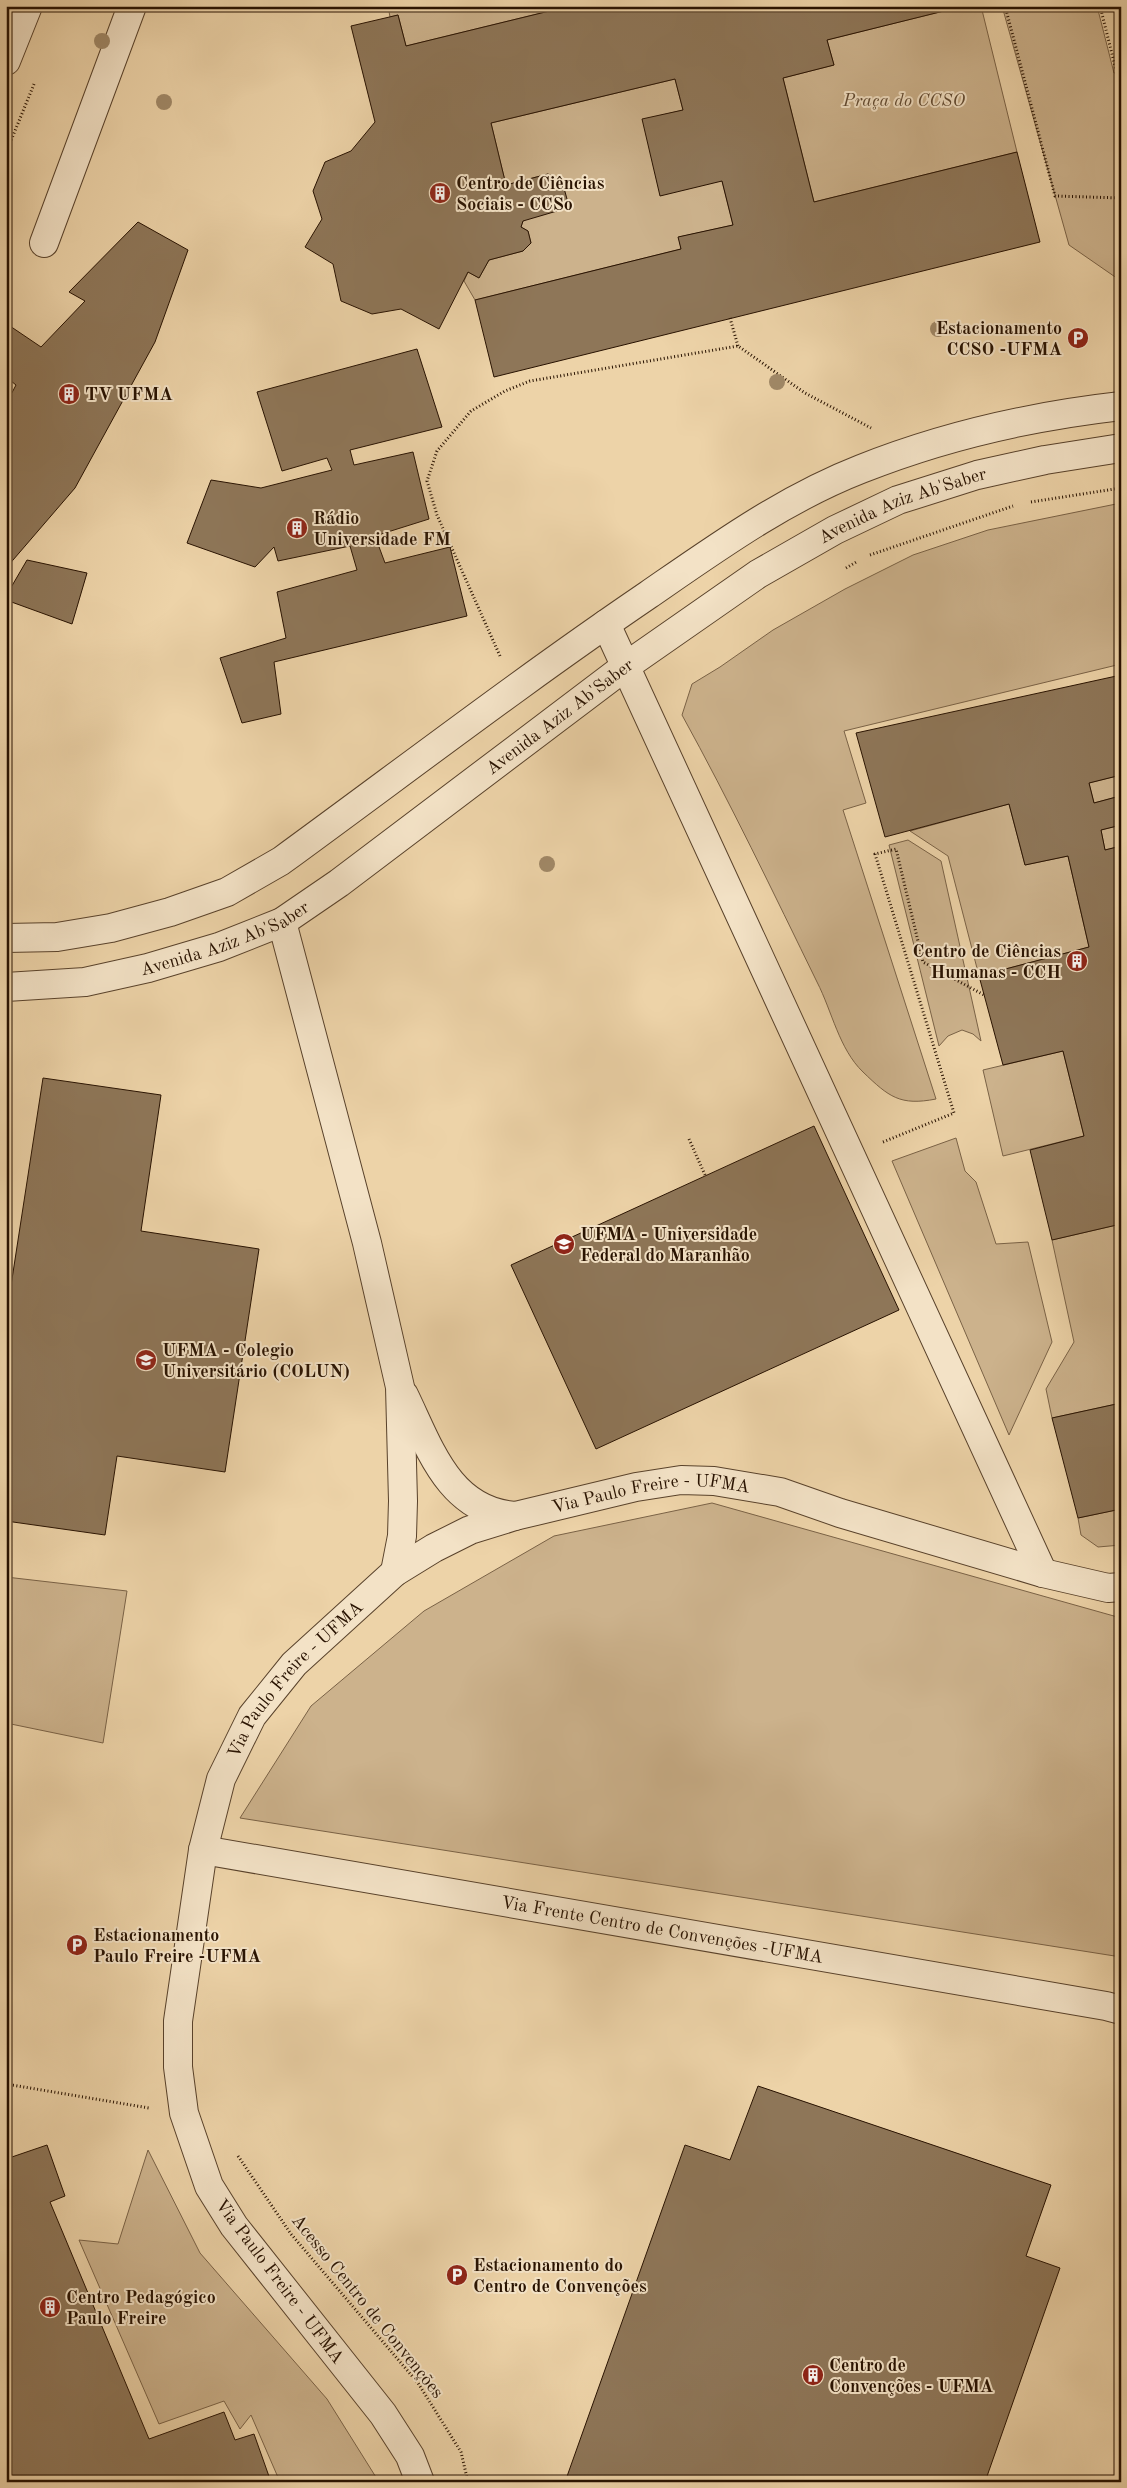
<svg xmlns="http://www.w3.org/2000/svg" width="1127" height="2488" viewBox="0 0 1127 2488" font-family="'Old Standard TT',serif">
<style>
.green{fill:#ccb28c;stroke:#7a6246}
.building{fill:#8e7658;stroke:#281201}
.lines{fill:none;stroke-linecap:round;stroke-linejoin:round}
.minor-casing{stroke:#59422b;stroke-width:30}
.path{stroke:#281201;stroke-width:3;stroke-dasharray:1 2.5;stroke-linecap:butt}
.minor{stroke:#f3e2c6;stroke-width:28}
.tree{fill:#a08867}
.labels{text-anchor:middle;stroke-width:4;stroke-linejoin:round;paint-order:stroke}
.park-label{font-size:18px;font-style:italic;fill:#614a32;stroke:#f3e2c6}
.poi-label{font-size:18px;font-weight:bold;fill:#281201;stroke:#f3e2c6;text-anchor:start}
.street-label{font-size:18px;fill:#281201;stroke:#f3e2c6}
</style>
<rect width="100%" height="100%" fill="#edd3a8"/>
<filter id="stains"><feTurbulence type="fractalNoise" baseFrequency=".004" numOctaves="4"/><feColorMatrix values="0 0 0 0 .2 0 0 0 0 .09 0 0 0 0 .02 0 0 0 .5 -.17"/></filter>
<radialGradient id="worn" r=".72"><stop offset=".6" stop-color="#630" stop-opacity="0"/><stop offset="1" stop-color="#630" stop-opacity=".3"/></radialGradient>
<g class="green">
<path d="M388,6H570L406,46L398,15L390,17Z"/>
<path d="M964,6H981L1017,152L814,202L783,78L834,65L827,40Z"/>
<path d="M1002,6H1097L1114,73L1121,72V281L1069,245Z"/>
<path d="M675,79L683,110L642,120L722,181L733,225L679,237L681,249L475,300L464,281L468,272L479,278L489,260L523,251L531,243L528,231L521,227L523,221L548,174L506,185L491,123Z"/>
<path d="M1121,503V664L844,731L866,803L843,810L936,1099C900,1106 889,1097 863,1072C839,1049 832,1011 817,982C773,892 730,802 682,715L692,684L720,667L773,630L845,589L913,555L988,530Z"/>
<path d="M1121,775V799L1120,796L1094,803L1089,783Z"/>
<path d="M1009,804L1025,865L1068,856L1089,947L979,976L948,856L910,831Z"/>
<path d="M1121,825V846L1105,850L1101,830Z"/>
<path d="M908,840L941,861L981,1041L973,1034L962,1030L948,1036L939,1046L889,845Z"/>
<path d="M1063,1051L1084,1136L1003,1156L983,1070Z"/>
<path d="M956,1138L965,1171L976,1182L996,1244L1028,1242L1052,1342L1009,1435L892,1161Z"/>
<path d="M1121,1224V1403L1052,1418L1046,1389L1074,1342L1052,1240Z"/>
<path d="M712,1503L1121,1618V1957L240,1818L311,1706L424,1611L554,1536Z"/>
<path d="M1121,1509V1545L1098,1547L1081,1535L1078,1518Z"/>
<path d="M6,1577L127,1591L103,1743L6,1723Z"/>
<path d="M148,2150L200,2253L327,2399L379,2482H280L251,2415L240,2429L224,2401L159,2424L79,2240L118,2244Z"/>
</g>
<g class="building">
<path d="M570,6H964L827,40L834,65L783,78L814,202L1017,152L1040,242L494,377L475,300L681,249L678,237L733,225L722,181L660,196L642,119L683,110L675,79L491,123L506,185L548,174L562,181L567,199L557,211L523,221L521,227L528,231L531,243L523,251L489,260L479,278L468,272L439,329L401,309L372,314L341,301L333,264L305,247L322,219L313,191L325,162L351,151L375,122L351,26L398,15L406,46Z"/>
<path d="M138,222L188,250L155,342L75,488L7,567L6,404L16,385L6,377V326L7,324L41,347L85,301L69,292Z"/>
<path d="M417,349L442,427L350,450L354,465L413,452L429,519L375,536L385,563L450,547L467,616L274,662L281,714L242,723L220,658L286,638L277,592L357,570L350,546L278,561L274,547L255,567L187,543L211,480L261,488L332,470L327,458L282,471L257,392Z"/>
<path d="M27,560L87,573L72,624L6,600V596Z"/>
<path d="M1121,675V775L1089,783L1094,803L1120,796L1121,799V825L1101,830L1105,850L1121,846V1224L1052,1240L1030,1150L1084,1136L1063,1051L1003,1065L979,976L1089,947L1068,856L1025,865L1009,804L885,837L856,733Z"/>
<path d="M43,1078L161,1095L141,1231L259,1249L225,1472L117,1456L105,1535L6,1521V1318Z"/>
<path d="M814,1126L899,1310L596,1449L511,1265Z"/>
<path d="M1121,1403V1509L1078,1518L1052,1418Z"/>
<path d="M758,2086L1051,2185L1026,2256L1060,2268L985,2482H565L685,2145L730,2160Z"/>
<path d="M47,2145L65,2196L50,2202L149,2439L224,2412L235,2440L254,2434L271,2482H6V2159Z"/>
</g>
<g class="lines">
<g class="minor-casing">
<g id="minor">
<path d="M6,61L28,6"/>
<path d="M44,243L132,6"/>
<path d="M606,624L1043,1573"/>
<path d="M282,922L367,1243L400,1387L403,1501L402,1536L395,1572"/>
<path d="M6,938L57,937L111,928L170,912L227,892L281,861C403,772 523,680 648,595C716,548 784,499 861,469C944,436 1032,416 1121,406"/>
<path id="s1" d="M6,987L85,982L148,968L219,947L282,922L339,883L626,666L758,574L835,530L898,500L977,475L1045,460L1121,448"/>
<path d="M404,1395C429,1446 448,1511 515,1516"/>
<path id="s2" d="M203,1850L1106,2006L1121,2010"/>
<path id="s3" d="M420,2482L410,2456L383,2414L234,2226L209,2186L184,2113L178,2067V2021L203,1850L221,1779L252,1716L294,1664L395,1572L434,1548L470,1530L515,1516L636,1487L681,1480L714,1481L780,1492L840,1513L1043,1573L1108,1588L1121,1587"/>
</g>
</g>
<g class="path">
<path d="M1005,6L1055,196L1121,198"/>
<path d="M1100,6L1116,70L1121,68"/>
<path d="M6,153L34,84"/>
<path d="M730,318L738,346"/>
<path d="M1031,502L1121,488"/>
<path d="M870,555L1013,506"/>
<path d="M846,568L858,561"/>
<path d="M500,656L437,515L427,481L437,451L471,411L505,391L530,381L738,346L805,393L871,428"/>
<path d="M689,1139L705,1175"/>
<path d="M883,1142L954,1113L875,854L896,849L923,962L984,995"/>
<path d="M6,2084L149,2108"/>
<path d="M238,2156L291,2234L418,2383L461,2452L468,2482"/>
</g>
<use href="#minor" class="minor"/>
</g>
<g class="tree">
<circle cx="102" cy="41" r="8"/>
<circle cx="164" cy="102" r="8"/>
<circle cx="938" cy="329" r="8"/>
<circle cx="777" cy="382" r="8"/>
<circle cx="547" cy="864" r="8"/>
</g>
<defs>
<g id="building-disc" transform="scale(1.125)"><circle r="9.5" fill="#8f2418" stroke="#f3e2c6"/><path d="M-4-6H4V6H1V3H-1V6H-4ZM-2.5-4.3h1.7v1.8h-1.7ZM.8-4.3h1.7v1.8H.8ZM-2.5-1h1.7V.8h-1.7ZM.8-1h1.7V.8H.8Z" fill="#fff"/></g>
<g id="parking-disc" transform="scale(1.125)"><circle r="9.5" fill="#8f2418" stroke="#f3e2c6"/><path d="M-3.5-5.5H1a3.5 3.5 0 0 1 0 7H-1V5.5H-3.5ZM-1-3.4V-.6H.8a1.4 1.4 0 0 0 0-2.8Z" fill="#fff"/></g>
<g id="university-disc" transform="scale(1.125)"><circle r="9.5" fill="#8f2418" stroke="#f3e2c6"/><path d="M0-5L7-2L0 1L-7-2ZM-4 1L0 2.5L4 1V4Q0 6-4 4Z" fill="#fff"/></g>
<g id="school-disc" transform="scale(1.125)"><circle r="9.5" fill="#8f2418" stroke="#f3e2c6"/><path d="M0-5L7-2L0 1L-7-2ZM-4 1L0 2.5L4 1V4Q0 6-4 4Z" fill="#fff"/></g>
</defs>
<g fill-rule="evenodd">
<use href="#building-disc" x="440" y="193"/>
<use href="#parking-disc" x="1078" y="338"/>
<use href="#building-disc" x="69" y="394"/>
<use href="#building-disc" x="297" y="528"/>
<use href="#building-disc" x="1077" y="961"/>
<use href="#university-disc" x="564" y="1244"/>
<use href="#school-disc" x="146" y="1360"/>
<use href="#parking-disc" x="77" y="1945"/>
<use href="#parking-disc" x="457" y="2275"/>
<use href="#building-disc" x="50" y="2307"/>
<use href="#building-disc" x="813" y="2375"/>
</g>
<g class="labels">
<g class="park-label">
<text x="904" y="106">Praça do CCSO</text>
</g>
<g class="poi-label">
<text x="456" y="189">Centro de Ciências<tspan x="456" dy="21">Sociais - CCSo</tspan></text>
<text x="1062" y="334" text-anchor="end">Estacionamento<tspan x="1062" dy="21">CCSO -UFMA</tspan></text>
<text x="85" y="400">TV UFMA</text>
<text x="313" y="524">Rádio<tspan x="313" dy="21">Universidade FM</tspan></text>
<text x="1061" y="957" text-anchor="end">Centro de Ciências<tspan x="1061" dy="21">Humanas - CCH</tspan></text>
<text x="580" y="1240">UFMA - Universidade<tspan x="580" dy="21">Federal do Maranhão</tspan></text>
<text x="162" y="1356">UFMA - Colegio<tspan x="162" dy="21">Universitário (COLUN)</tspan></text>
<text x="93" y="1941">Estacionamento<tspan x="93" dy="21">Paulo Freire -UFMA</tspan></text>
<text x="473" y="2271">Estacionamento do<tspan x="473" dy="21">Centro de Convenções</tspan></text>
<text x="66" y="2303">Centro Pedagógico<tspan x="66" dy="21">Paulo Freire</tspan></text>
<text x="829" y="2371">Centro de<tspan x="829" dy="21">Convenções - UFMA</tspan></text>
</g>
<g class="street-label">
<text dy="6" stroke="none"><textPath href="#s1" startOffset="1036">Avenida Aziz Ab'Saber</textPath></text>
<text dy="6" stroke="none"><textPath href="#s1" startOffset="631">Avenida Aziz Ab'Saber</textPath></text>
<text dy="6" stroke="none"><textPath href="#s1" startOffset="226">Avenida Aziz Ab'Saber</textPath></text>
<text dy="6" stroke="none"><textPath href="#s3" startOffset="1326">Via Paulo Freire - UFMA</textPath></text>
<text dy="6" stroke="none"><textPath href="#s3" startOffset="906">Via Paulo Freire - UFMA</textPath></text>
<text dy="6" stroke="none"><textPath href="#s2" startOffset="466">Via Frente Centro de Convenções -UFMA</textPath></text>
<text transform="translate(280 2281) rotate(53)" y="6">Via Paulo Freire - UFMA</text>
<text transform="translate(368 2306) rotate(51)" y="6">Acesso Centro de Convenções</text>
</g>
</g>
<rect width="1127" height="2488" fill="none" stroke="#edd3a8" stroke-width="25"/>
<rect x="8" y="8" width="1112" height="2473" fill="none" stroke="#281201" stroke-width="2.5"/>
<rect x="12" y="12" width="1102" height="2463" fill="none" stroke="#281201"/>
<rect width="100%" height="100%" filter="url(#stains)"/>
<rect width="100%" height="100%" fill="url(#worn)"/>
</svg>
